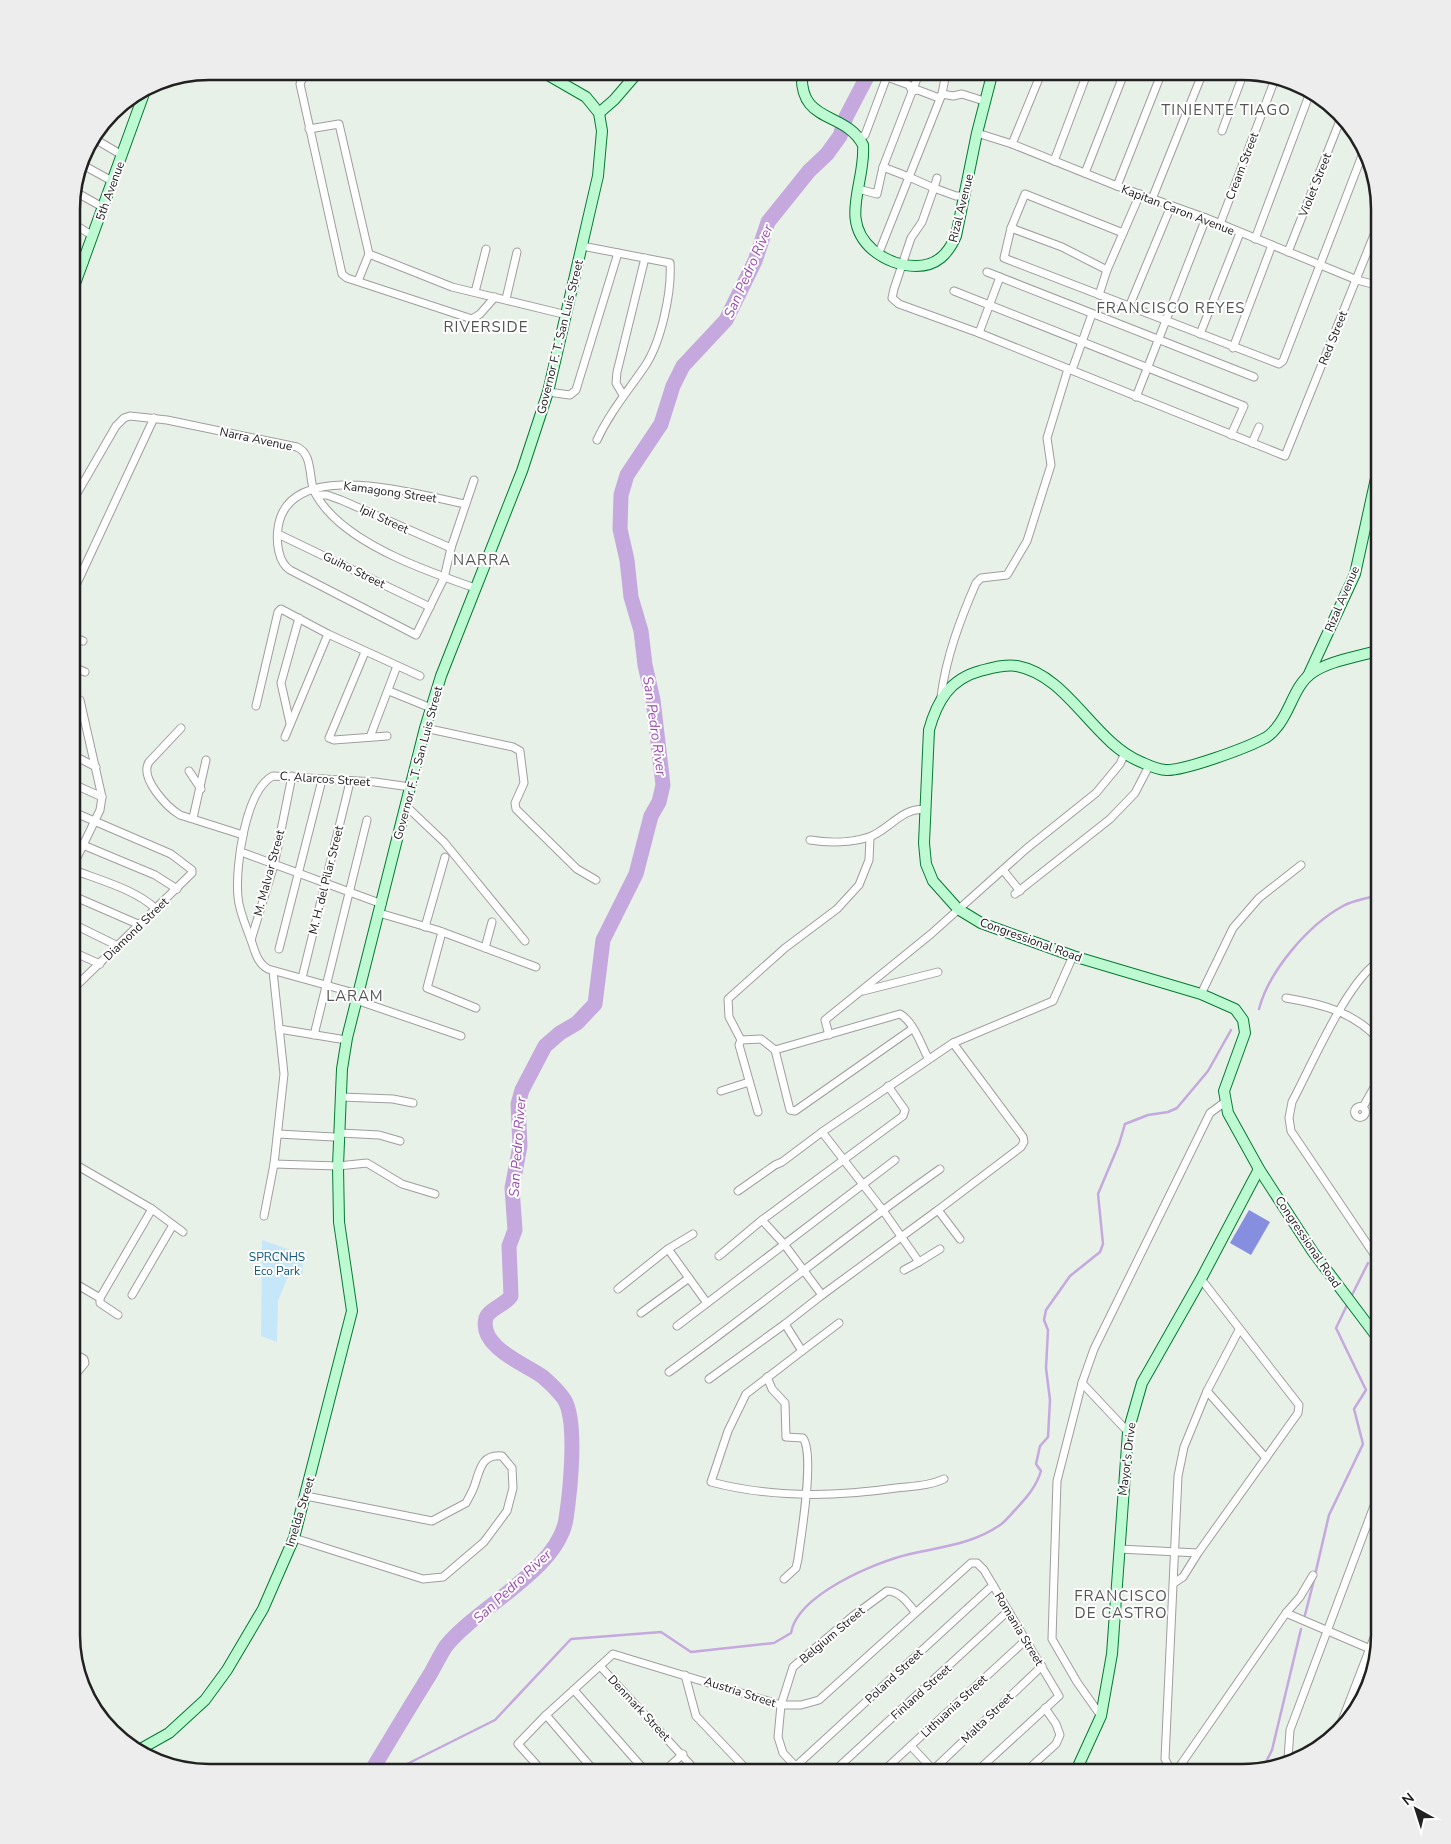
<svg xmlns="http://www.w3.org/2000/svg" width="1451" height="1844" viewBox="0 0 1451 1844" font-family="'Nunito Sans',sans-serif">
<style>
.park{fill:#c6e7f9}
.pitch{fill:#868fdf}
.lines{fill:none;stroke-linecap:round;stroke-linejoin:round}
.stream{stroke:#c4a8de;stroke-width:2.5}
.river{stroke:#c4a8de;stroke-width:15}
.street-casing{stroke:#9e9e9e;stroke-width:9}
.secondary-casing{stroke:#057a33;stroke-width:12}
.street{stroke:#fff;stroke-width:7}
.secondary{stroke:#bdf9d1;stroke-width:10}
.labels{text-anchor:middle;stroke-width:4;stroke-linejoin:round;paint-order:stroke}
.street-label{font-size:12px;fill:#212121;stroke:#fff}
.park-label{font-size:12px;fill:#0c5681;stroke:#fff}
.water-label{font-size:14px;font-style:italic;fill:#9b4cb1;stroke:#fff}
.quarter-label{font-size:15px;letter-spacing:1px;fill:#545454;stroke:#fff}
.rim{fill:none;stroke:#212121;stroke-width:2.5}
</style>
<rect width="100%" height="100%" fill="#e8f1e7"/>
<path class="park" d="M262,1240L302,1254L303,1274H289L278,1301L277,1342L261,1336Z"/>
<path class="pitch" d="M1249,1210L1270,1222L1251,1255L1230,1243Z"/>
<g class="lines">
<g class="stream">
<path d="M1259,1009C1269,971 1308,925 1343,906C1354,900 1368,898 1380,895"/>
<path d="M1350,1299L1368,1263"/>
<path d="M1315,1575L1329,1515L1363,1444L1354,1409L1366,1390L1336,1328L1348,1303"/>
<path d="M1305,1615L1314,1580"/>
<path d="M1264,1766L1272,1750L1301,1629"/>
<path d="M389,1773L495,1720L571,1639L661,1632L691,1652L774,1643L791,1633C797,1595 875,1562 910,1554C940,1547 973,1544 1000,1525C1006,1521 1011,1514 1016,1509C1027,1497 1036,1487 1041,1471L1036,1464L1040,1446L1048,1437L1050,1400L1046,1368L1048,1330L1044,1320L1046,1310L1070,1276L1100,1252L1103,1244L1098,1194L1119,1144L1125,1124L1148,1115L1168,1112L1177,1108L1208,1071L1231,1030"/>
</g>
<path class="river" d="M370,1773C390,1740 409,1708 429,1676C435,1666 440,1655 446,1646C477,1607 558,1570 566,1519C570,1492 578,1421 564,1399C559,1392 550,1383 543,1377C527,1365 478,1347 486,1318C489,1309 505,1305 511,1296L509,1246L515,1230L512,1188L520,1146L518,1104L522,1090L545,1046L560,1033L577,1023L595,1004L603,940L636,874L651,816L659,802L663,785L653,700L645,665L641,631L631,597L627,560L620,529L621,495L627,475L661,424L673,386L683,366L726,320L755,261L768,222L809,171L827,154L840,136L846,117L870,71"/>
<g class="street-casing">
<g id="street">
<path d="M306,71L300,84L342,274L347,278L472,319L480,314L495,297"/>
<path d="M186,76L242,75L245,71"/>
<path d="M887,77L909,85L912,91L918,90L939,98L942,94L953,96L962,94L984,101"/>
<path d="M132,97L140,102"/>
<path d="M309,129L339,124L369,254L452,287L567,315"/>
<path d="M1222,131L1244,72"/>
<path d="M977,133L1012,144L1117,186L1206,218L1357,280L1380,286"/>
<path d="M93,138L122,155"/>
<path d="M859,138L865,135L889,71"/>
<path d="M1012,144L1042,71"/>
<path d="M1054,161L1088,71"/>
<path d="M81,164L112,181"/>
<path d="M883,167L920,71"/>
<path d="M1085,173L1125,71"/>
<path d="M937,178L934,188L956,196H965"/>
<path d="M1117,186L1162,72"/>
<path d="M862,190L877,194L883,167L909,177L942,94L945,78L950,71"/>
<path d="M74,191L104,208"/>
<path d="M1152,199L1203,72"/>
<path d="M72,223L93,236"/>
<path d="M1220,224L1275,79"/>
<path d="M1011,228L1062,247L1107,270"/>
<path d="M1123,233L1025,194L1011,228L1004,258L1279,364L1283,361L1363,153"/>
<path d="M1255,239L1311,90"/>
<path d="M582,246L670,263C672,292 661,342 645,366C628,391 610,412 597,440"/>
<path d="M880,250L909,177L934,188L922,222L911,238L894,289L892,298L899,304L979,333L1285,456L1380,220"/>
<path d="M1288,252L1341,118"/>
<path d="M72,256L84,263"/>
<path d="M987,272L1254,377"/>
<path d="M358,281L369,254"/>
<path d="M954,291L1244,406L1231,435"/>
<path d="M475,292L486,249"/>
<path d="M1099,295L1107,270L1140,194"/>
<path d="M506,299L517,252"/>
<path d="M1129,307L1171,206"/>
<path d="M979,333L1000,277"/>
<path d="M1200,334L1240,233"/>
<path d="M1233,348L1272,245"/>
<path d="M1072,370L1092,314"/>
<path d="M548,392L570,395L576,390L618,253"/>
<path d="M623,395L616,383L617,372L645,258"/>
<path d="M1136,397L1206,218"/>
<path d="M1252,443L1259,427"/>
<path d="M317,495H327L341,500L451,548"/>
<path d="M72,502L116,426L124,418L130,416L167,420L297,447C312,454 309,474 313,488C315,496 322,504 327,510C360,548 429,572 475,588"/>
<path d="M466,504C421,496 288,454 278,528C276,542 278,562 290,570L416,635L444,578L451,548L474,480"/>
<path d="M278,534L430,607"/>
<path d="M71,596L154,418"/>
<path d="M71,636L83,641"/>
<path d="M365,652L329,738L334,740L387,736"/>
<path d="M71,666L85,672"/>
<path d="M389,691L431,708"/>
<path d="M941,697C946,657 960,620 976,583L981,578L1007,575L1027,541L1051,465L1047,438L1068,369"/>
<path d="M256,706L278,612L281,609L328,634L420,676"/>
<path d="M71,718L79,701"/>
<path d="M290,723L281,683L299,618"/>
<path d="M181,728L149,762C139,778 167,807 180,815L243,835"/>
<path d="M425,728L513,747L520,751L524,783L515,803L516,809L577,869L596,880"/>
<path d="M285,737L328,634"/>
<path d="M370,737L397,666"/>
<path d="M71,754L96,767"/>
<path d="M189,771L201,789"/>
<path d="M71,783L102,797"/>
<path d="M405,805L444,842L525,941"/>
<path d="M193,818L206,760"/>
<path d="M71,840L155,875L177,889"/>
<path d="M810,840C828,843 851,843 869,837C888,831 903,806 925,810"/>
<path d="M241,852L382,904"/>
<path d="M71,869C99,880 135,889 156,909"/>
<path d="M71,870L100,810L102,797L80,700L71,696"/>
<path d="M1003,870L1020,891"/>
<path d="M1015,894L1110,819L1135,793L1149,766"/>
<path d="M71,895L140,925"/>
<path d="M379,913L437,930L536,967"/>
<path d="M71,923L118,946"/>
<path d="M425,927L445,857"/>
<path d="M442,932L427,988L476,1008"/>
<path d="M251,940L274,865L292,776"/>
<path d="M485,948L492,922"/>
<path d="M279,949L322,780"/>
<path d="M71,951L100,964"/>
<path d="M302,978L350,782"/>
<path d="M71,991L192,873V870L171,854L71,811"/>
<path d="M863,991L938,972"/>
<path d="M358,994L268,969C257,963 255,951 251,940C246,926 239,911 238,897C235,868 245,790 273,776L375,782L410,787"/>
<path d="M1201,994L1233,928L1259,898L1301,865"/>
<path d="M1286,998C1322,1004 1355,1012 1380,1041"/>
<path d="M356,1000L461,1036"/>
<path d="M279,1029L340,1039"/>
<path d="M314,1035L367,820"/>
<path d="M829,1035L825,1020L931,934L1026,849L1096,793L1120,764L1124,755"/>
<path d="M741,1040L729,1017L728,999L785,948L837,909L859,885L869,860L870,837"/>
<path d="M775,1050L900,1014C914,1022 921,1045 928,1058"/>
<path d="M888,1086L905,1110L903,1116L762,1220L784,1244L822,1295L938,1210L960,1239"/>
<path d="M721,1091L749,1082"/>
<path d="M341,1097L393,1099L413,1103"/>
<circle cx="1360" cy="1112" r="5.5"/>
<path d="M1363,1107L1380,1077"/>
<path d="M758,1112L739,1045L741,1040L761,1039L775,1050L790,1110L795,1111L912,1029"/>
<path d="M340,1133L379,1135L400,1141"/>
<path d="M278,1134L334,1137"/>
<path d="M71,1162L152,1209L183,1232"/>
<path d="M274,1164L338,1166L367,1163L402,1184L435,1194"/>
<path d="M738,1191L775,1165L782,1162L822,1132"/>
<path d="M938,1210L1021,1147L1024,1142L1023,1137L953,1043"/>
<path d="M264,1216L274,1164L284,1074L273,971"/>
<path d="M668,1249L707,1303"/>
<path d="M940,1249L919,1262L882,1209L822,1132L953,1043L1053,1001L1073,956"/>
<path d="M719,1256L762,1220"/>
<path d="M1380,1263L1291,1131L1289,1118L1292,1102C1310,1069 1348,978 1380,961"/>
<path d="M904,1270L919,1262"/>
<path d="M71,1281L100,1298L152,1209"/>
<path d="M618,1289L668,1249L693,1234"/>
<path d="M132,1295L173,1225"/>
<path d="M822,1295L785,1324L802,1351L746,1394L728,1431L711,1482C771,1498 834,1497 896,1488C913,1486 929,1486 944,1479"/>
<path d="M100,1298V1303L118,1315"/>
<path d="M641,1313L689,1278"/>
<path d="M677,1326L895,1160"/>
<path d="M802,1351L839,1323"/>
<path d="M669,1372C761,1306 847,1234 940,1169"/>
<path d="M767,1377L772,1389L785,1403L786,1437L803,1438C815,1455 801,1536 798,1559L796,1568L784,1579"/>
<path d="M709,1379L785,1324"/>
<path d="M71,1380L85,1363L84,1359L71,1352"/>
<path d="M1082,1383L1128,1432"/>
<path d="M1207,1391L1239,1330"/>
<path d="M294,1538L423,1579L443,1577L484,1542L507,1511L513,1488L512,1468L502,1456C482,1454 480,1469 475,1484C473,1491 469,1497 466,1503L432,1521L306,1496"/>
<path d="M1119,1549L1198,1553L1298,1413L1299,1405L1201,1279"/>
<path d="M1174,1583L1183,1577L1198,1553"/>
<path d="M1286,1613L1375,1651"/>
<path d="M600,1666L698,1773"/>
<path d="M685,1675L696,1716L750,1773"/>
<path d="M574,1690L647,1773"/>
<path d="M546,1715L596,1773"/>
<path d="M1101,1716L1077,1682L1052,1639L1057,1481L1082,1383L1094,1349L1210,1113L1225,1102"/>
<path d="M1340,1726L1380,1622"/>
<path d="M911,1746L936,1773"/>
<path d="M1288,1759L1290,1730L1380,1490"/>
<path d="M796,1766L993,1585"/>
<path d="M933,1770L1042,1666"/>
<path d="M544,1773L518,1744L546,1715L613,1654L781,1705H801L819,1700L971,1563H977L984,1570L1059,1696L975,1773"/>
<path d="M662,1773L683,1754"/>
<path d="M802,1773L783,1753L778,1737L781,1705L793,1667L853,1616L887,1591C900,1591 908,1603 915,1612"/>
<path d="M832,1773L1008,1611"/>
<path d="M881,1773L1027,1639"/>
<path d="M1024,1773L1056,1744L1060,1735L1056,1724L1045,1708"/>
<path d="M1172,1773L1165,1759L1178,1476L1184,1447L1207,1391L1266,1458"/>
<path d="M1175,1773L1286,1613L1300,1597L1313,1575"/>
</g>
</g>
<g class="secondary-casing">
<g id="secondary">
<path d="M802,71C798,125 845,110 863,145C866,183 838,220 873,250C885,260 901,266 916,266C937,266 948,254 956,236L977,133L993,71"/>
<path d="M599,113L614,100L639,71"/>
<path d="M72,292L146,88"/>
<path d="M1308,676L1355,574L1380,460"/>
<path d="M1380,1341L1313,1252L1259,1169L1228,1113L1224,1091L1245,1033L1243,1020L1235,1009L1201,994L1073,956L981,923L958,909L933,881L926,864L924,843L929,730C937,701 950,679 980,671C992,668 1005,664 1017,666C1069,676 1093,742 1141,762C1148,765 1158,770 1166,770C1184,771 1246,748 1263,739C1268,737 1274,731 1277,727C1290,712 1295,684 1312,673C1330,660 1359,657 1380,650"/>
<path d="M137,1751L169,1733L205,1700L227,1670L263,1609L294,1538L352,1311L339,1222L338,1166L342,1069L347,1038L425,728L441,676L522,471L548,392L598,176L602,131L599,113L586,97L541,71"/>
<path d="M1075,1773L1101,1716L1112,1654L1128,1432L1142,1383L1201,1279L1259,1169"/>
</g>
</g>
<use href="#street" class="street"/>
<use href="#secondary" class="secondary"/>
</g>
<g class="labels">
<g class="street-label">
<text transform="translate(1242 166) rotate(-69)" y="4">Cream Street</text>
<text transform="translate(1315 185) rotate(-68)" y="4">Violet Street</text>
<text transform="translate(110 191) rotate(-70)" y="4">5th Avenue</text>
<text transform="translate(961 208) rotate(-76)" y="4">Rizal Avenue</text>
<text transform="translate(1178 210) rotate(21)" y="4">Kapitan Caron Avenue</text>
<text transform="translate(560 337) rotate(-76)" y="4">Governor F. T. San Luis Street</text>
<text transform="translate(1333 338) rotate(-68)" y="4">Red Street</text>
<text transform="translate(256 439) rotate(12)" y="4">Narra Avenue</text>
<text transform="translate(390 492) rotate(8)" y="4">Kamagong Street</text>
<text transform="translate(384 519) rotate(25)" y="4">Ipil Street</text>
<text transform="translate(354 570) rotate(26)" y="4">Guiho Street</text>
<text transform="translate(1342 599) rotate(-67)" y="4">Rizal Avenue</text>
<text transform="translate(418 763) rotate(-75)" y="4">Governor F. T. San Luis Street</text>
<text transform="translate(325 779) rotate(4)" y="4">C. Alarcos Street</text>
<text transform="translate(269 873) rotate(-75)" y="4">M. Malvar Street</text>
<text transform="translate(326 880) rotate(-76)" y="4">M. H. del Pilar Street</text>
<text transform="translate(136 929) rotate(-44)" y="4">Diamond Street</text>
<text transform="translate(1031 940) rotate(20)" y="4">Congressional Road</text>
<text transform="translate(1308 1242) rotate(56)" y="4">Congressional Road</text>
<text transform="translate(1127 1459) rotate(-83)" y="4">Mayor's Drive</text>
<text transform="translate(300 1512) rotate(-73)" y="4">Imelda Street</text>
<text transform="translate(1019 1629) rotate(59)" y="4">Romania Street</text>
<text transform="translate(832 1635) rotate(-40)" y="4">Belgium Street</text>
<text transform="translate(894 1676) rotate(-43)" y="4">Poland Street</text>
<text transform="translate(740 1692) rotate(18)" y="4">Austria Street</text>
<text transform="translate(921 1692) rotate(-42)" y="4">Finland Street</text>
<text transform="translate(954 1706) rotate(-43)" y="4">Lithuania Street</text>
<text transform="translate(639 1708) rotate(47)" y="4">Denmark Street</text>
<text transform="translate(987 1718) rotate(-44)" y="4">Malta Street</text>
</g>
<g class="park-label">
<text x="277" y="1261">SPRCNHS<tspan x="277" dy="14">Eco Park</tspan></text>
</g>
<g class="water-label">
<text transform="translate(748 271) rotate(-66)" y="5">San Pedro River</text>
<text transform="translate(655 726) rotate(82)" y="5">San Pedro River</text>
<text transform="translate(517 1147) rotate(-86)" y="5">San Pedro River</text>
<text transform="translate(512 1586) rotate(-43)" y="5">San Pedro River</text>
</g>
<g class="quarter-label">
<text x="1226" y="115">TINIENTE TIAGO</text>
<text x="1171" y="313">FRANCISCO REYES</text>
<text x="486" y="332">RIVERSIDE</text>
<text x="482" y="565">NARRA</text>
<text x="355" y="1001">LARAM</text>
<text x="1121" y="1601">FRANCISCO<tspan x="1121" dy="17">DE CASTRO</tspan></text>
</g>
</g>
<path d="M0 0H1451V1844H0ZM209 80H1242A129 129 0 0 1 1371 209V1635A129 129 0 0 1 1242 1764H209A129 129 0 0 1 80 1635V209A129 129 0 0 1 209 80Z" fill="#ededed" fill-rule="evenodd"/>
<path class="rim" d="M209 80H1242A129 129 0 0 1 1371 209V1635A129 129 0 0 1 1242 1764H209A129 129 0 0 1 80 1635V209A129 129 0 0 1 209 80Z"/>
<g transform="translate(1416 1809) rotate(321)" stroke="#ffffff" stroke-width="4" paint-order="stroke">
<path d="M0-4L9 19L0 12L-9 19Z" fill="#212121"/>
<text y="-8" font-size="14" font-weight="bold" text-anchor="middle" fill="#212121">N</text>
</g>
</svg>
